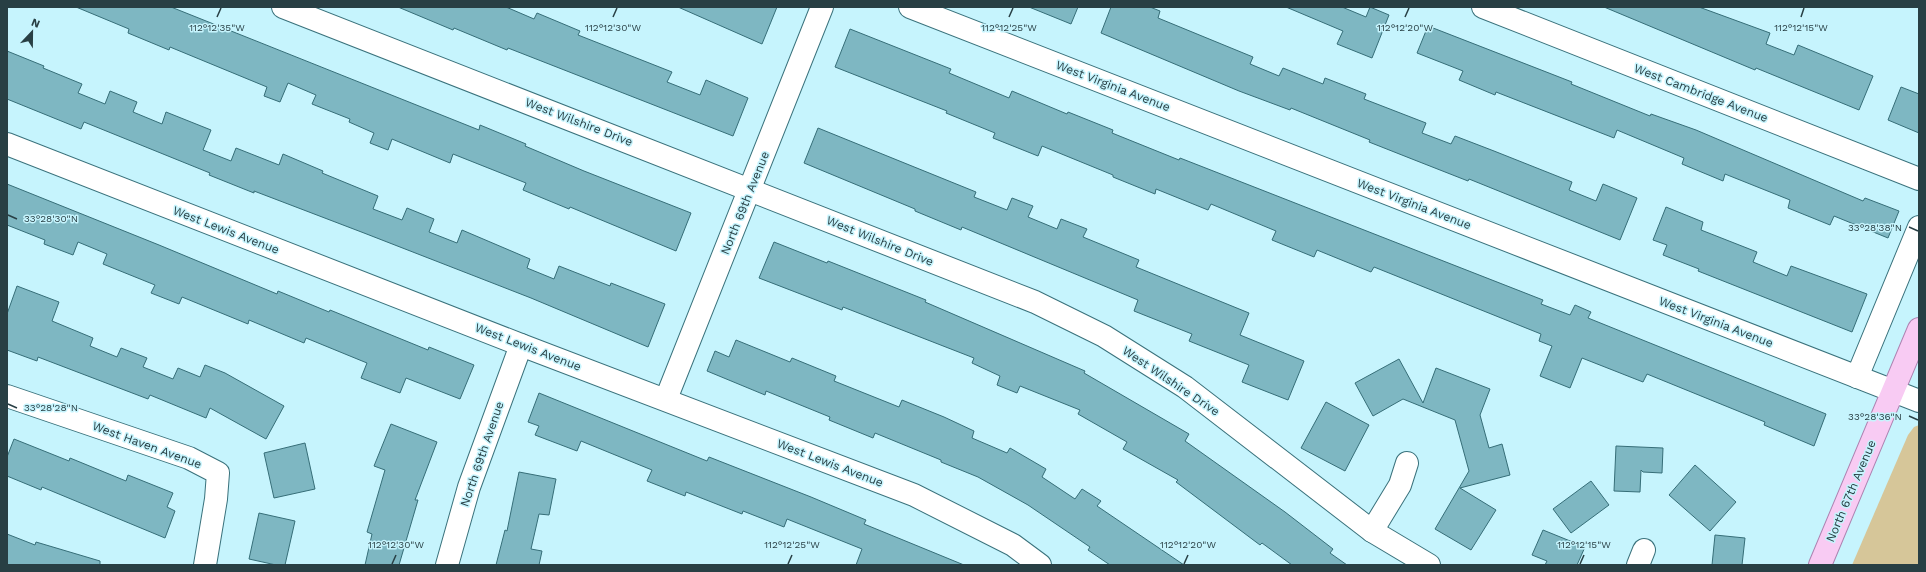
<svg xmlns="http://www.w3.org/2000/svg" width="1926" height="572" viewBox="0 0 1926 572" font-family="'Work Sans',sans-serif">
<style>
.green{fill:#d6c699}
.building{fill:#7eb7c2;stroke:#366e78}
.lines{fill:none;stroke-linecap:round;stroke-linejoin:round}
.minor-casing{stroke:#3a727c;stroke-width:24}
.major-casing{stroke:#ad83b1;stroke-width:24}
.minor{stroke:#fff;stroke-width:22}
.major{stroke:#f8cbf3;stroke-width:22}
.ticks{fill:none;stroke:#283f44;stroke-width:1.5}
.labels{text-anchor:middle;stroke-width:3;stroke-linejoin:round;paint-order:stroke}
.street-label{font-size:12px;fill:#283f44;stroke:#c6f4fd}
.ticks-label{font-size:10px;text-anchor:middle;fill:#283f44;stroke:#c6f4fd;stroke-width:3;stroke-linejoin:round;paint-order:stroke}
</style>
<rect width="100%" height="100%" fill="#c6f4fd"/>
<path class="green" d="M1919,425V565H1852L1908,435L1914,427Z"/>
<g class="building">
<path d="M76,7H171L479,130L480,125L526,144L525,146L584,171L691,213L676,251L570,207L569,209L523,190L526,183L453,154L450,163L392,139L388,150L370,143L374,133L349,122L350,119L312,104L316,95L288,83L280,102L264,96L267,87L170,47L169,50L128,33L129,29Z"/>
<path d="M398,7H506L534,19L537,13L580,31L578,35L672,72L667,82L700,95L706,80L748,98L733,136L508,48L507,50L454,28L453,30Z"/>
<path d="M678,7H777L762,44Z"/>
<path d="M1029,7H1078L1071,24Z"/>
<path d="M1111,7H1150L1160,11L1158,18L1253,57L1250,64L1279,76L1283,68L1323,84L1325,78L1366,94L1364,99L1426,123L1422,133L1451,144L1455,136L1494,151L1572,182L1569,190L1596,201L1603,184L1637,198L1620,240L1469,179L1468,181L1412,159L1369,142L1370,140L1291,108L1290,110L1239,91L1101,33Z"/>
<path d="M1286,7H1342L1366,17L1370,7L1389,15L1372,58L1337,44L1343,31Z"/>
<path d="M1604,7H1699L1770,33L1766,44L1794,55L1798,45L1873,76L1859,110L1756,68L1755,70Z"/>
<path d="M1428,26L1572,82L1571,84L1650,116L1651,114L1696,130L1863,201L1865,198L1899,211L1888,238L1834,216L1830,225L1788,208L1790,200L1725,174L1723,181L1682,164L1684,158L1617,130L1614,138L1496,92L1495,95L1459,80L1463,71L1417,53Z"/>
<path d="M850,29L951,69L949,73L1009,98L1012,91L1067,114L1068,112L1113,130L1112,133L1179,160L1180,158L1543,300L1541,304L1570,315L1575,305L1591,312L1588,318L1826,414L1814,446L1764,425L1765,422L1647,374L1643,382L1582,358L1570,388L1540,376L1552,346L1539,341L1541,334L1374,267L1371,272L1317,250L1314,257L1272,240L1276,231L1211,204L1208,210L1156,189L1155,194L1113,177V175L1042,146L1038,156L993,138L995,133L946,113L947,111L835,67Z"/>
<path d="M7,51L44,66L43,68L82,84L78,93L105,104L110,91L137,102L133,112L162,124L166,112L211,130L203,150L231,161L236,148L279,165L283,154L323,171L322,173L378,196L373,209L402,220L407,208L434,219L429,232L457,243L462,230L530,259L527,268L554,279L559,266L610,286L611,283L665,304L648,347L531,298L364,233L254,191V193L209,175L210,173L84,122L81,129L7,99Z"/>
<path d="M1901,87L1919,94V133L1888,120Z"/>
<path d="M818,128L976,192L974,197L1007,210L1012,198L1033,206L1028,217L1057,229L1061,219L1087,229L1083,237L1139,260L1136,267L1249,313L1240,335L1304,361L1288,400L1242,382L1249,365L1189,341L1192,334L1134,311L1138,300L962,227L961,230L915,211V209L804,163Z"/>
<path d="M7,184L159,245L277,294L278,291L329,312L330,310L428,350L429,347L474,365L460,399L406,378L400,393L361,378L367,363L306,338L304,343L249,320L248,324L182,297L179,304L151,293L155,285L103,264L107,254L78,242L73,255L44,244L45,240L7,225Z"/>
<path d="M1666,207L1703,222L1701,230L1757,252L1753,262L1787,276L1791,266L1867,294L1852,332L1698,271L1699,269L1663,255L1667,245L1653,240Z"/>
<path d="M774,242L827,263L828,261L926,300L925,302L1085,371L1084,373L1189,434L1185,441L1285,512L1333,549L1330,553L1347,565H1292L1262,543L1260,545L1176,482L1178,480L1123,449L1127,442L1078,414L1080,410L1020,386L1017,393L997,385L1000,376L972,363L974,358L843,307L842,310L759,278Z"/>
<path d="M17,286L59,302L52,321L93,338L90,346L117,357L121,348L147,358L143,367L173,379L178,368L200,377L205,365L225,373L284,406L266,439L210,408L206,418L150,395L148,399L38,357L37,361L7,350V314Z"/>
<path d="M736,340L790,362L792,358L836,376L834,381L899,407L902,400L944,417L974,431L972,438L1007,453L1010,448L1046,469L1042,477L1075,499L1082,489L1101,501L1097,506L1184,565H1110L1088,550L1090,547L1028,505L978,477L941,462V460L875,433L873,438L829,420L830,417L766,391L765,395L707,371L715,351L729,357Z"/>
<path d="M1399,359L1423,403L1436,368L1490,389L1480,415L1489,448L1502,444L1510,475L1460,488L1496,510L1471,550L1435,529L1469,471L1455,420L1403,399L1373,416L1355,383Z"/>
<path d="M539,393L707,461L709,457L811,497L866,520L864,524L964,565H856L862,549L787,519L784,527L743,511L742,514L686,492L685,496L647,481L652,470L581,441L577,451L535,435L539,426L528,422Z"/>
<path d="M1326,402L1369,425L1345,471L1301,448Z"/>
<path d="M391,424L437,442L415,500H418L399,565H365L372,534L367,532L385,470L374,466Z"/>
<path d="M14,439L69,461L70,458L126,481L128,475L173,493L167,507L175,511L165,538L42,487L41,490L7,476V457Z"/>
<path d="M305,443L315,489L274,498L264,453Z"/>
<path d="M1616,446L1663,448L1662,473L1643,472L1641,470L1640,492L1614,491Z"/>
<path d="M1695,465L1736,502L1710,531L1669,495Z"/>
<path d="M519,472L556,479L549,515L539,514L531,549L542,551L539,565H496L505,530L507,531Z"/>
<path d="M1591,481L1609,505L1571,533L1553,509Z"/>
<path d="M259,513L295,521L285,565H276L249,559Z"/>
<path d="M1543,530L1585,547L1577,565H1545L1547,561L1532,555Z"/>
<path d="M7,534L35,545L36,542L100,561V565H7Z"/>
<path d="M1715,535L1745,538L1742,565H1712Z"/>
</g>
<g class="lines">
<g class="minor-casing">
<g id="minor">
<path d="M283,7L1035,302L1104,336L1185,387L1372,531L1429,565"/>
<path d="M910,7L1919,401"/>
<path d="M1483,7L1919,179"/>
<path d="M7,144L521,345L914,495L1013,545L1040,565"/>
<path d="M1857,377L1919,227"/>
<path d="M7,396L189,458L218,473L216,499L205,565"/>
<path d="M666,399L822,7"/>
<path d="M1372,531L1400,485L1407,463"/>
<path d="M447,565L469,487L521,345"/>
<path d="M1638,565L1644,550"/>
</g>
</g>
<g class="major-casing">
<path id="major" d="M1820,565L1919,329"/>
</g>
<use href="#minor" class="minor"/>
<use href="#major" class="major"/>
</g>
<path class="ticks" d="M217,17L221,8M613,17L617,8M1009,17L1013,8M1405,17L1409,8M1801,17L1804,8M8,215L17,219M1909,227L1918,231M8,404L17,408M1909,416L1918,420M392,564L396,555M788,564L792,555M1184,564L1188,555M1580,564L1584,555"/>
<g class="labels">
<g class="street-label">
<text transform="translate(1113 86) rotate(21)" y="4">West Virginia Avenue</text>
<text transform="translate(1701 93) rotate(21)" y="4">West Cambridge Avenue</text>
<text transform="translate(579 122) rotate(21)" y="4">West Wilshire Drive</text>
<text transform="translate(745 203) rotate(-68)" y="4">North 69th Avenue</text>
<text transform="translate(1414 204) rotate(21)" y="4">West Virginia Avenue</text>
<text transform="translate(226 230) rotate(21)" y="4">West Lewis Avenue</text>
<text transform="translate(880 241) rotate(22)" y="4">West Wilshire Drive</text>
<text transform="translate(1716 322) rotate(21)" y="4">West Virginia Avenue</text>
<text transform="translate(528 347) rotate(21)" y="4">West Lewis Avenue</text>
<text transform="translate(1171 381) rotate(34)" y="4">West Wilshire Drive</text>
<text transform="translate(147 445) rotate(20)" y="4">West Haven Avenue</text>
<text transform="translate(482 454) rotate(-71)" y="4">North 69th Avenue</text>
<text transform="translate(830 463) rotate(21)" y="4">West Lewis Avenue</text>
<text transform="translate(1851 491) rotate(-67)" y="4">North 67th Avenue</text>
</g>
</g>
<g class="ticks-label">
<text x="1405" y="31">112°12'20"W</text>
<text x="1801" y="31">112°12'15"W</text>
<text x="217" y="31">112°12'35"W</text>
<text x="613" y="31">112°12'30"W</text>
<text x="1009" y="31">112°12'25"W</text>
<text x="51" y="222">33°28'30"N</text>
<text x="1875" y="231">33°28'38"N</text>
<text x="51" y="411">33°28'28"N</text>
<text x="1875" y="420">33°28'36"N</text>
<text x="396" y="548">112°12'30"W</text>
<text x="792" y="548">112°12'25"W</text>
<text x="1188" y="548">112°12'20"W</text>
<text x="1584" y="548">112°12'15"W</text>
</g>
<rect width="1926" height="572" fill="none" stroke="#283f44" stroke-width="16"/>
<g transform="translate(32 32) rotate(22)" stroke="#c6f4fd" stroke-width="3" paint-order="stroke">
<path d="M0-3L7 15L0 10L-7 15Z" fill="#283f44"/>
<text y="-6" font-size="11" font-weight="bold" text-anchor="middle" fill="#283f44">N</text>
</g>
</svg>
